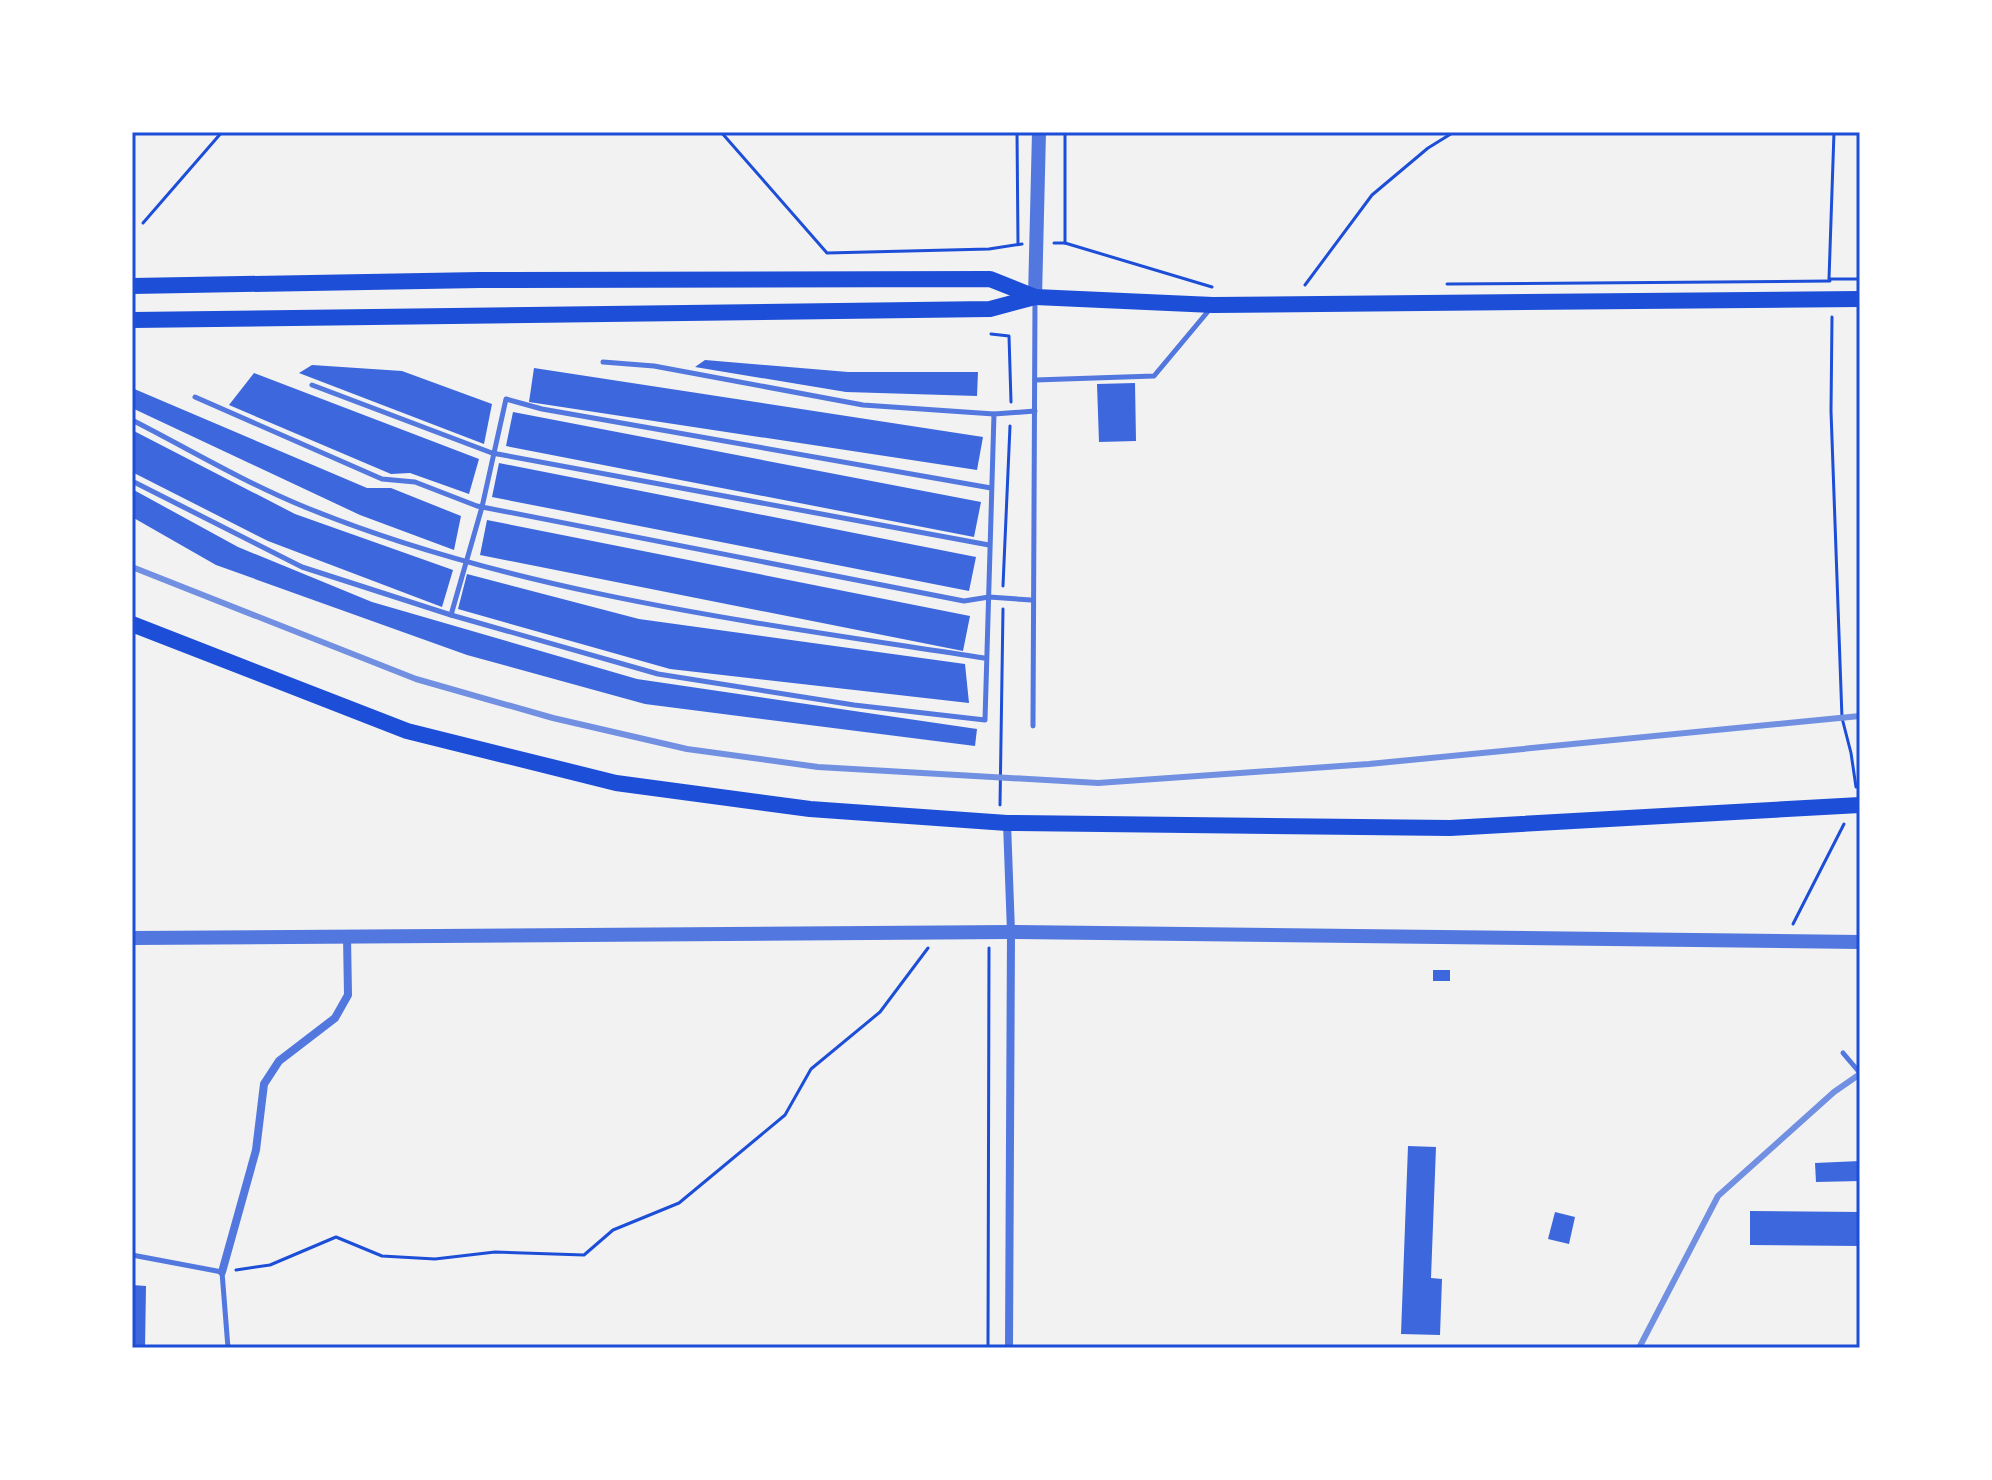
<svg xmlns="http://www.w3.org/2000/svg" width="1992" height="1480" viewBox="0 0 1992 1480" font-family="Helvetica,sans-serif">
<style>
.building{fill:#3d67dc}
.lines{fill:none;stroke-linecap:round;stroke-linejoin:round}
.path{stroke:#1d4ed8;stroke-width:3}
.service{stroke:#5277de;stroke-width:5}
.minor{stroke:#5277de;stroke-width:8}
.tertiary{stroke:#5277de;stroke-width:14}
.secondary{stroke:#1d4ed8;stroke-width:16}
.primary{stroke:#1d4ed8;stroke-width:16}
.rail{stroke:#7290e2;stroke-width:6}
.neatline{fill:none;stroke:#1d4ed8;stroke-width:3}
</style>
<rect width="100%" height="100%" fill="#f2f2f2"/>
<g class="building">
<path d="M705,360L848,372H978L977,396L846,392L695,367Z"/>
<path d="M312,365L402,371L492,404L484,444L299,373Z"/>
<path d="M534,368L983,437L977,470L529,402Z"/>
<path d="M254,373L479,459L469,494L410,473L391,474L229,405Z"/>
<path d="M1135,383L1136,441L1099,442L1097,384Z"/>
<path d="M132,388L367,488H391L461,516L454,550L360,515L132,408Z"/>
<path d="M513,412L981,502L974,537L506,446Z"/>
<path d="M132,430L295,514L453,570L442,607L268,541L132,472Z"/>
<path d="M499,463L976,557L969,591L492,497Z"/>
<path d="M132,489L238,547L372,602L637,679L977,729L975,746L645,704L467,655L216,565L132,517Z"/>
<path d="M487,520L970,616L963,651L480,555Z"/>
<path d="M467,574L639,619L965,664L969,703L670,669L458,609Z"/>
<rect x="1433" y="970" width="17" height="11"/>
<path d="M1408,1146L1436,1147L1431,1278L1442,1279L1440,1335L1401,1334Z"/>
<path d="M1860,1161V1181L1816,1182L1815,1163Z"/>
<path d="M1750,1211L1860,1212V1246L1750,1245Z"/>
<path d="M1555,1212L1575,1217L1569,1244L1548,1239Z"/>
<path d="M132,1285L146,1286L145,1348H132Z"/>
</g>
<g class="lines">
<g class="path">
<path d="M721,132L827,253L989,249L1022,244"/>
<path d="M1017,132L1018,244"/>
<path d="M1065,132V243"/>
<path d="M1834,132L1829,279H1860"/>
<path d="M143,223L222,132"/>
<path d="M1054,243H1065L1212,287"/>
<path d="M1447,284L1830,281"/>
<path d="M1305,285L1372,195L1428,148L1454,132"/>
<path d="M1832,317L1831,411L1842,718L1851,753L1856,787"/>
<path d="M991,334L1009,336L1011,402"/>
<path d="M1003,586L1010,426"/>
<path d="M1000,805L1003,609"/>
<path d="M1793,924L1844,824"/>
<path d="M236,1270L270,1265L336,1237L382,1256L435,1259L495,1252L584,1255L613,1230L679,1203L785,1115L811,1069L880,1012L928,948"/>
<path d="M988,1348L989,948"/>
</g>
<g class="service">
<path d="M603,362L654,366L863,405L994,414"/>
<path d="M1035,380L1154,376L1210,309"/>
<path d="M312,385L492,453L989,545"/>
<path d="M195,397L382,479L415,482L477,506L964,601L989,597L1031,600"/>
<path d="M132,420C187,448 242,481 300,505C512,593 758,623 984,658"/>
<path d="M132,481L302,567L451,615L658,674L854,705L985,720L994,414L1035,411"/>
<path d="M451,615L482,507L506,399L542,409L991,488"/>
<path d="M1033,726L1035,299"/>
<path d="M1843,1053L1860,1073"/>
<path d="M132,1255L222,1272L228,1348"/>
</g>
<g class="minor">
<path d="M1007,823L1011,932L1009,1348"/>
<path d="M222,1272L256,1150L264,1084L279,1061L335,1018L348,995L347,937"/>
</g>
<g class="tertiary">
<path d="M1035,297L1039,132"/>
<path d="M132,938L1011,932L1860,942"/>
</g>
<path class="secondary" d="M132,624L407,731L616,783L810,809L1007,823L1450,828L1860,805"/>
<g class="primary">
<path d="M132,286L480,280L990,279L1035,297L1213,305L1860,299"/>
<path d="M132,320L990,309L1035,297"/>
</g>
<g class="rail">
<path d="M132,567L416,679L553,718L687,749L818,767L1098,783L1369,764L1860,716"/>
<path d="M1639,1348L1718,1196L1834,1092L1860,1074"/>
</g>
</g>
<rect width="1992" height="1480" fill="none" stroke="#ffffff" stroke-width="268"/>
<rect x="134" y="134" width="1724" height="1212" class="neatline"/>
</svg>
